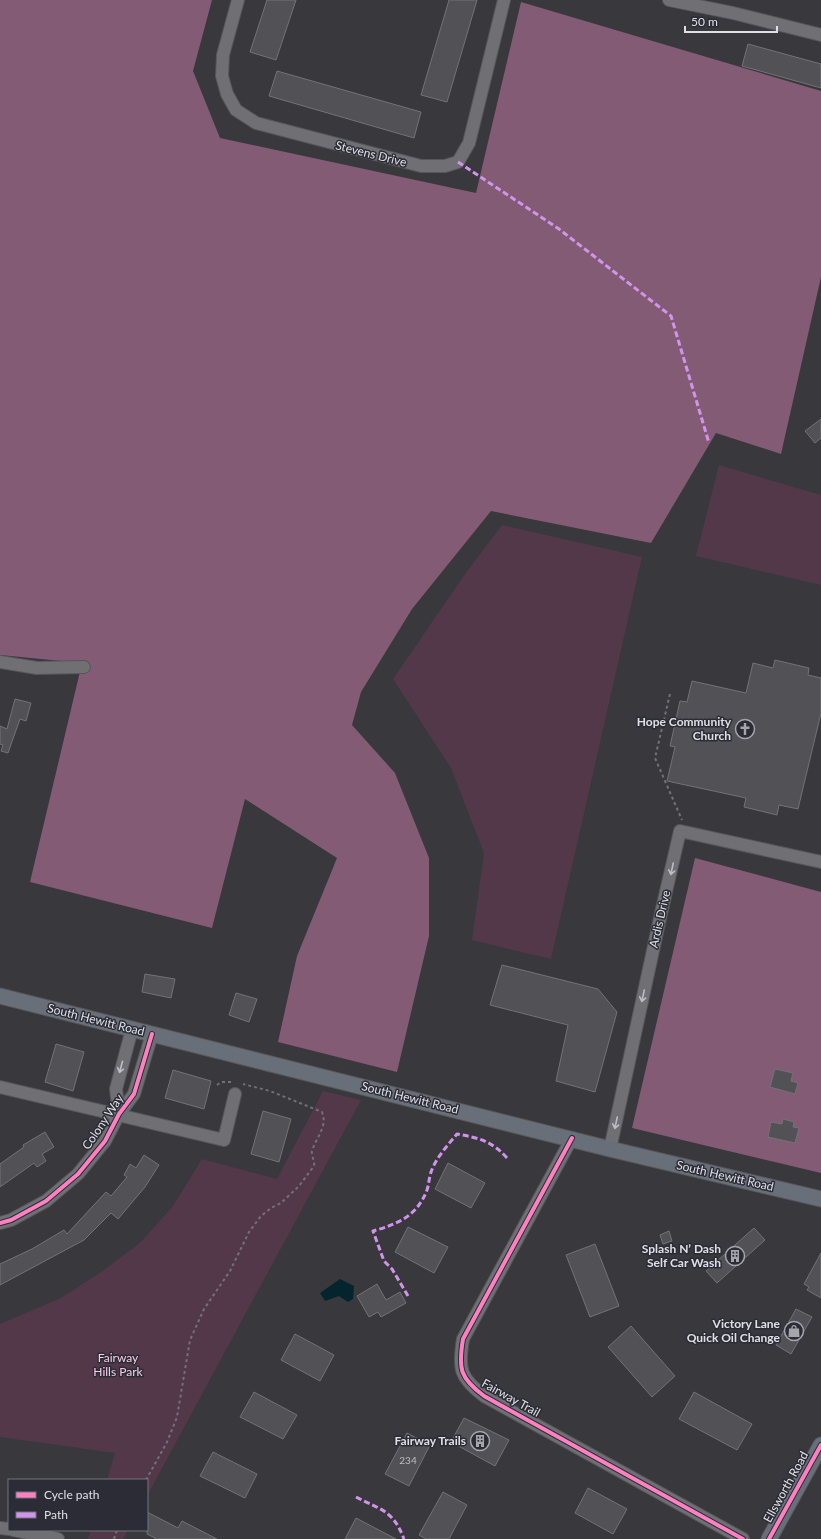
<svg xmlns="http://www.w3.org/2000/svg" width="821" height="1539" viewBox="0 0 821 1539" font-family="Lato,sans-serif">
<style>
.green{fill:#53384a}
.forest{fill:#835b75}
.water{fill:#05252e}
.building{fill:#525256;stroke:#737276}
.lines{fill:none;stroke-linecap:round;stroke-linejoin:round}
.minor-casing{stroke:#56565b;stroke-width:14}
.major-casing{stroke:#56565b;stroke-width:17}
.path{stroke:#727275;stroke-width:2;stroke-dasharray:3 3;stroke-linecap:butt}
.minor{stroke:#6f6f74;stroke-width:12}
.major{stroke:#696f78;stroke-width:15}
.quiet{stroke:#d193ec;stroke-width:3;stroke-dasharray:6 3;stroke-linecap:butt}
.cycleway-casing{stroke:#2b2c36;stroke-width:6}
.cycleway{stroke:#ff80c0;stroke-width:4}
.oneway{stroke:#bdbec4}
.labels{text-anchor:middle;stroke-width:3;stroke-linejoin:round;paint-order:stroke}
.number-label{font-size:10px;fill:#bcbcc2}
.street-label{font-size:12px;fill:#dfe0e6;stroke:#2b2c36}
.poi-label{font-size:12px;font-weight:bold;fill:#dfe0e6;stroke:#2b2c36;text-anchor:end}
.park-label{font-size:12px;fill:#f9cde8;stroke:#2b2c36}
</style>
<rect width="100%" height="100%" fill="#38383d"/>
<g class="green">
<path d="M719,465L821,495V585L696,556Z"/>
<path d="M502,525L642,557L551,959L472,940L484,853L451,768L393,679L465,574Z"/>
<path d="M323,1091L361,1100L147,1496V1480H107L115,1453L0,1437V1324L61,1298L104,1270L141,1242L173,1206L202,1159L277,1179Z"/>
<path d="M91,1530H128L123,1539H88Z"/>
</g>
<g class="forest">
<path d="M0,0H212L193,71L220,138L476,193L521,2L821,91V277L781,454L716,433L651,543L491,511L412,609L361,692L352,725L395,773L429,858V936L397,1072L278,1042L297,956L337,858L245,799L212,928L30,882L82,663L0,655Z"/>
<path d="M695,858L821,892V1173L632,1128Z"/>
</g>
<path class="water" d="M340,1279L354,1286L353,1299L348,1302L339,1296L325,1301L320,1293Z"/>
<g class="building">
<path d="M267,0H296L276,60L250,52Z"/>
<path d="M449,0H477L447,102L421,95Z"/>
<path d="M748,44L821,64V88L742,66Z"/>
<path d="M277,71L421,112L414,138L269,96Z"/>
<path d="M821,419V438L815,443L805,431Z"/>
<path d="M775,660L809,668L808,675L821,678V713L798,809L779,805L777,815L744,807L746,798L667,781L675,747L670,746L680,701L687,702L692,681L746,693L753,663L773,668Z"/>
<path d="M15,699L31,703L26,721L20,719L8,753L1,751L3,745L0,744V726L7,729Z"/>
<path d="M502,965L598,989L617,1012L595,1092L556,1081L568,1025L490,1005Z"/>
<path d="M145,974L175,979L171,998L142,992Z"/>
<path d="M236,993L257,999L249,1022L229,1015Z"/>
<path d="M56,1044L84,1052L73,1091L45,1082Z"/>
<path d="M775,1069L793,1073L791,1081L798,1083L795,1094L770,1087Z"/>
<path d="M173,1070L211,1081L204,1109L165,1098Z"/>
<path d="M263,1111L291,1119L279,1162L251,1154Z"/>
<path d="M783,1119L794,1122L793,1127L799,1128L795,1143L768,1137L771,1122L782,1124Z"/>
<path d="M45,1132L54,1147L42,1154L46,1161L37,1167L34,1163L0,1187V1164L24,1147L23,1145Z"/>
<path d="M144,1155L159,1165L145,1187L118,1219L111,1213L84,1240L0,1285V1264L32,1249L64,1230L67,1234L106,1192L111,1196L127,1177L124,1175L130,1164L136,1168Z"/>
<path d="M448,1163L485,1183L471,1208L435,1189Z"/>
<path d="M408,1227L448,1247L434,1273L395,1252Z"/>
<path d="M754,1228L765,1240L717,1283L706,1271Z"/>
<path d="M669,1231L672,1241L663,1244L660,1235Z"/>
<path d="M595,1244L619,1306L590,1317L566,1255Z"/>
<path d="M821,1253V1298L807,1290L809,1287L804,1284Z"/>
<path d="M377,1284L386,1300L400,1292L406,1303L381,1317L378,1312L369,1317L357,1296Z"/>
<path d="M796,1309L812,1317L791,1354L776,1345Z"/>
<path d="M631,1326L675,1376L652,1397L608,1347Z"/>
<path d="M295,1334L334,1355L320,1381L281,1360Z"/>
<path d="M254,1392L297,1415L283,1439L240,1417Z"/>
<path d="M694,1392L752,1424L737,1450L679,1419Z"/>
<path d="M464,1418L509,1440L495,1466L451,1442Z"/>
<path d="M407,1433L430,1445L409,1486L385,1474Z"/>
<path d="M213,1452L257,1474L245,1498L200,1476Z"/>
<path d="M588,1488L627,1509L613,1534L575,1513Z"/>
<path d="M443,1492L467,1505L449,1539H426L419,1535Z"/>
<path d="M147,1512L178,1528L182,1521L217,1539H157L147,1534Z"/>
<path d="M356,1518L396,1539H345Z"/>
</g>
<g class="lines">
<g class="minor-casing">
<g id="minor">
<path d="M238,0L223,55L222,76L227,94L236,110L256,123L421,166H445L458,162L469,143L504,0"/>
<path d="M669,0L733,13L821,35"/>
<path d="M0,662L37,668L84,667"/>
<path d="M0,1087L224,1140L235,1094"/>
<path d="M119,1114L116,1089L132,1029"/>
<path d="M572,1138L463,1339C458,1369 460,1378 484,1396L743,1539"/>
<path d="M610,1149L662,909L680,831L821,862"/>
<path d="M0,1223L11,1220L46,1201L78,1174L105,1141L119,1114L134,1094L152,1034"/>
<path d="M0,1528L9,1529"/>
<path d="M13,1530L58,1539"/>
</g>
</g>
<g class="major-casing">
<g id="major">
<path d="M0,996L610,1149L821,1199"/>
<path d="M769,1539L821,1445"/>
</g>
</g>
<g class="path">
<path d="M670,694L655,758L682,820"/>
<path d="M217,1085L221,1082H233"/>
<path d="M146,1480L167,1442L177,1417L190,1340L204,1309L230,1271L249,1232L261,1216L271,1208L281,1203L299,1186L314,1166C315,1161 311,1156 312,1151C316,1137 328,1127 322,1112L270,1091L243,1084"/>
<path d="M114,1539L117,1530"/>
</g>
<use href="#minor" class="minor"/>
<use href="#major" class="major"/>
<g class="quiet">
<path d="M458,162L559,229L671,316L709,443"/>
<path d="M408,1296L392,1269L384,1261L373,1231C398,1224 417,1216 427,1190C429,1184 429,1178 431,1172C436,1158 447,1146 457,1134C479,1138 492,1141 507,1158"/>
<path d="M356,1497C381,1510 393,1510 404,1539"/>
</g>
<g class="cycleway-casing">
<g id="cycleway">
<path d="M572,1138L463,1339C458,1369 460,1378 484,1396L743,1539"/>
<path d="M0,1223L11,1220L46,1201L78,1174L105,1141L119,1114L134,1094L152,1034"/>
<path d="M769,1539L821,1445"/>
</g>
</g>
<use href="#cycleway" class="cycleway"/>
</g>
<defs><path id="oneway-shaft" d="M-6 0H5M1.5-3L5.5 0L1.5 3" fill="none" stroke-width="1.6" stroke-linecap="round" stroke-linejoin="round"/></defs>
<g class="oneway">
<use href="#oneway-shaft" transform="translate(672 869) rotate(102)"/>
<use href="#oneway-shaft" transform="translate(643 996) rotate(102)"/>
<use href="#oneway-shaft" transform="translate(121 1067) rotate(105)"/>
<use href="#oneway-shaft" transform="translate(616 1123) rotate(102)"/>
</g>
<defs>
<g id="church-ring" transform="scale(1)"><circle r="9.5" fill="#2b2c36" stroke="#a5a5ab" stroke-width="1.5"/><path d="M-1.2-6h2.4v3.5h3.3v2.4h-3.3V6h-2.4V-.1h-3.3v-2.4h3.3Z" fill="#a5a5ab"/></g>
<g id="building-ring" transform="scale(1)"><circle r="9.5" fill="#2b2c36" stroke="#a5a5ab" stroke-width="1.5"/><path d="M-4-6H4V6H1V3H-1V6H-4ZM-2.5-4.3h1.7v1.8h-1.7ZM.8-4.3h1.7v1.8H.8ZM-2.5-1h1.7V.8h-1.7ZM.8-1h1.7V.8H.8Z" fill="#a5a5ab"/></g>
<g id="shop-ring" transform="scale(1)"><circle r="9.5" fill="#2b2c36" stroke="#a5a5ab" stroke-width="1.5"/><path d="M-5-2.5h2.3a2.7 3.5 0 0 1 5.4 0H5L5.5 6h-11ZM-1.5-2.5h3a1.5 2.3 0 0 0-3 0Z" fill="#a5a5ab"/></g>
</defs>
<g fill-rule="evenodd">
<use href="#church-ring" x="745" y="729"/>
<use href="#building-ring" x="735" y="1256"/>
<use href="#shop-ring" x="794" y="1331"/>
<use href="#building-ring" x="480" y="1441"/>
</g>
<g class="labels">
<g class="number-label">
<text x="408" y="1464">234</text>
</g>
<g class="street-label">
<text transform="translate(371 154) rotate(14)" y="4">Stevens Drive</text>
<text transform="translate(660 919) rotate(-77)" y="4">Ardis Drive</text>
<text transform="translate(96 1020) rotate(14)" y="4">South Hewitt Road</text>
<text transform="translate(410 1098) rotate(14)" y="4">South Hewitt Road</text>
<text transform="translate(103 1122) rotate(-56)" y="4">Colony Way</text>
<text transform="translate(725 1176) rotate(13)" y="4">South Hewitt Road</text>
<text transform="translate(511 1398) rotate(29)" y="4">Fairway Trail</text>
<text transform="translate(786 1487) rotate(-61)" y="4">Ellsworth Road</text>
</g>
<g class="poi-label">
<text x="731" y="726">Hope Community<tspan x="731" dy="14">Church</tspan></text>
<text x="721" y="1253">Splash N’ Dash<tspan x="721" dy="14">Self Car Wash</tspan></text>
<text x="780" y="1328">Victory Lane<tspan x="780" dy="14">Quick Oil Change</tspan></text>
<text x="466" y="1445">Fairway Trails</text>
</g>
<g class="park-label">
<text x="118" y="1362">Fairway<tspan x="118" dy="14">Hills Park</tspan></text>
</g>
</g>
<rect x="8" y="1479" width="140" height="52" fill="#2b2c36" stroke="#73747c"/>
<rect x="16" y="1492" width="20" height="6" fill="#ff80c0" stroke="#73747c"/>
<text x="44" y="1499" font-size="12" fill="#dfe0e6">Cycle path</text>
<rect x="16" y="1512" width="20" height="6" fill="#d193ec" stroke="#73747c"/>
<text x="44" y="1519" font-size="12" fill="#dfe0e6">Path</text>
<path d="M685 26v6h92v-6" fill="none" stroke="#dfe0e6" stroke-width="2"/>
<text x="691" y="26" font-size="12" fill="#dfe0e6" stroke="#2b2c36" stroke-width="3" paint-order="stroke">50 m</text>
</svg>
